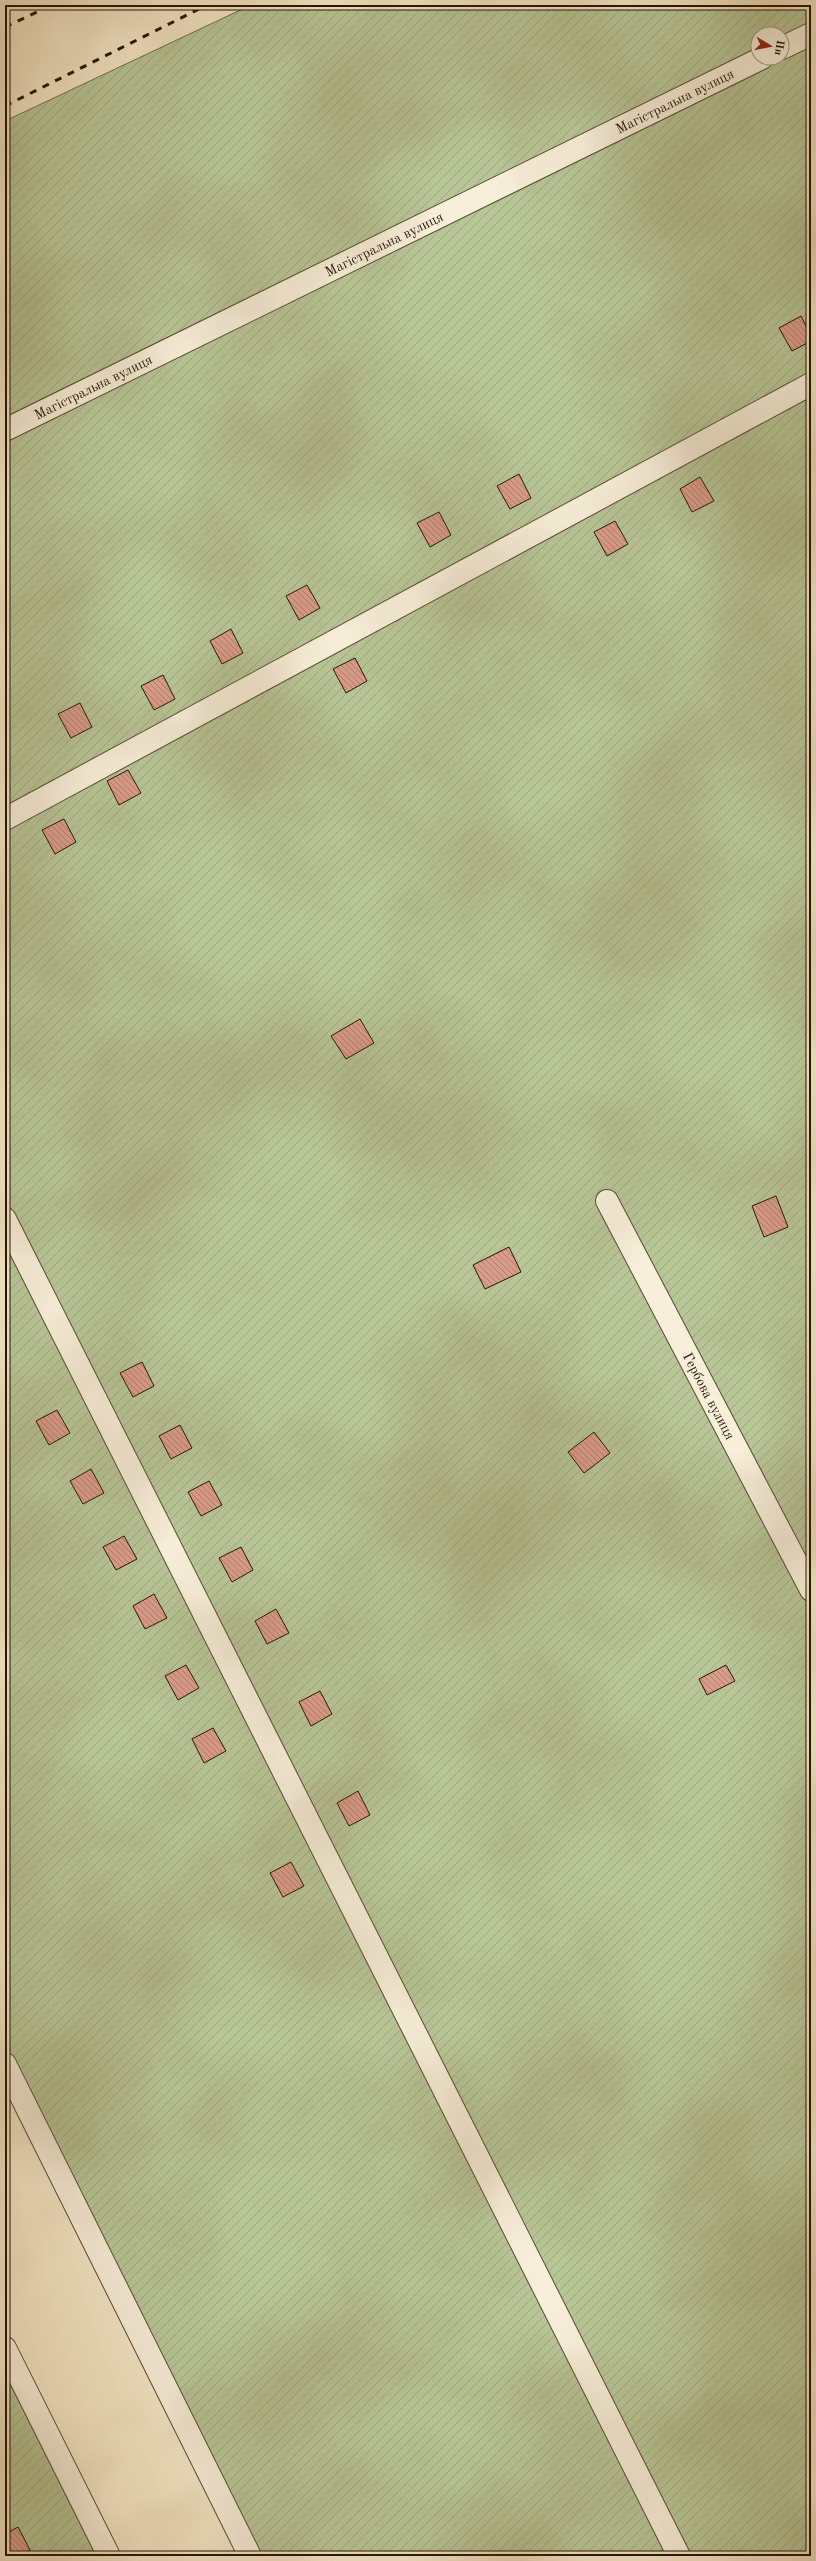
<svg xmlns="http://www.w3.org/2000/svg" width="816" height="2561" viewBox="0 0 816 2561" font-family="'Old Standard TT',serif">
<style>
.garden{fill:url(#garden-furrows);stroke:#6e6e4e;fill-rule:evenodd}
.building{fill:url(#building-back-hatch);stroke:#231505}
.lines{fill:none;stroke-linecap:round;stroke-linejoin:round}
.minor-casing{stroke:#574a35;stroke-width:24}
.minor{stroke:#f8efda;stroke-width:22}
.rail{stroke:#231505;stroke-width:3;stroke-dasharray:7 7;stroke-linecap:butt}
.labels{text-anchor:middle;stroke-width:3;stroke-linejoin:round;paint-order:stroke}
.street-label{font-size:14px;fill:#231505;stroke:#f8efda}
</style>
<defs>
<pattern id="garden-furrows" width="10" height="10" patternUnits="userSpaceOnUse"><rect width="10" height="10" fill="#b8c697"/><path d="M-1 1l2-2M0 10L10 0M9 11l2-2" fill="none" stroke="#9ea981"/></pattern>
<pattern id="building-back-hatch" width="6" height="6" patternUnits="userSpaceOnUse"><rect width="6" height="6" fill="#da9c8a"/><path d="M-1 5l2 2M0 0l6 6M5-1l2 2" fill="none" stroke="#b07e6f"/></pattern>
</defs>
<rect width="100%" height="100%" fill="#f4e7c6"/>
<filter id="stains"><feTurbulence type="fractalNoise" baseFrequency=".005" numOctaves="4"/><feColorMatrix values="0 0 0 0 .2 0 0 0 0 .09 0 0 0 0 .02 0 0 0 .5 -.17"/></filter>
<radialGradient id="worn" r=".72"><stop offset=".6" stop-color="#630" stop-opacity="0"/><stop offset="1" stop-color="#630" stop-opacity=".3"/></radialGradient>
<g class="garden">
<path d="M251,5H811V2556H250L5,2064V121ZM758,34H782V58H758Z"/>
<path d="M5,2355L104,2556H5Z"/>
</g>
<g class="building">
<path d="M801,316L811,336V341L792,351L779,328Z"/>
<path d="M519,474L531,498L510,509L497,486Z"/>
<path d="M700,477L714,501L692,512L680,489Z"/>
<path d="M439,512L451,535L430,547L417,523Z"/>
<path d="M615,521L628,544L607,556L594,532Z"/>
<path d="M307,585L320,608L299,620L286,596Z"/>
<path d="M231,629L243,653L222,664L210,641Z"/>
<path d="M355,658L367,681L346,693L333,669Z"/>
<path d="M163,675L175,699L154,710L141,686Z"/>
<path d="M80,703L92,727L71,738L58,714Z"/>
<path d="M128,770L141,793L119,805L107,781Z"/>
<path d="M64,819L76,842L55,854L42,830Z"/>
<path d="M360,1019L374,1043L346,1059L331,1036Z"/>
<path d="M776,1196L788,1227L764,1237L752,1206Z"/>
<path d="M509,1247L521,1272L485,1289L473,1265Z"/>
<path d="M142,1362L154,1386L133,1397L120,1373Z"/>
<path d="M57,1410L70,1433L49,1445L36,1421Z"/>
<path d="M180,1425L192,1448L171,1459L159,1436Z"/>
<path d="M594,1432L610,1453L584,1473L568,1452Z"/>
<path d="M91,1469L104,1493L83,1504L70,1481Z"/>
<path d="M209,1481L222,1505L201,1516L188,1492Z"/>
<path d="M124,1536L137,1559L116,1570L103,1547Z"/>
<path d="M241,1547L253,1570L232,1582L219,1558Z"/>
<path d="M154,1594L167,1618L145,1629L133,1606Z"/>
<path d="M276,1609L289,1633L267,1644L255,1621Z"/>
<path d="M186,1665L199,1688L178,1700L165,1676Z"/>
<path d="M726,1665L735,1681L707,1695L699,1679Z"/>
<path d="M320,1691L332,1714L311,1726L299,1702Z"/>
<path d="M213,1728L226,1751L204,1763L192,1739Z"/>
<path d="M358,1791L370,1815L349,1826L337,1803Z"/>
<path d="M291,1862L304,1886L283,1897L270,1873Z"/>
<path d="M18,2527L30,2550L18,2556H5V2534Z"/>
</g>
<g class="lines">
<g class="minor-casing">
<g id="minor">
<path d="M782,48L811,34"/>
<path id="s1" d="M5,430L762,58"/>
<path d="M5,819L811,384"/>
<path id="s2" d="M607,1201L811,1590"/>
<path d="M5,1219L679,2556"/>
<path d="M5,2064L250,2556"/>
<path d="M5,2348L109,2556"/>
</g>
</g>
<use href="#minor" class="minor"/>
<g class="rail">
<path d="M5,27L52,5"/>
<path d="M5,106L207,5"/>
</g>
</g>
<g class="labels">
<g class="street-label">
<text dy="5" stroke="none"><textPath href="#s1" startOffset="746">Магістральна вулиця</textPath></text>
<text dy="5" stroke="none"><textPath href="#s1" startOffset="422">Магістральна вулиця</textPath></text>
<text dy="5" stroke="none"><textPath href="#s1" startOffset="98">Магістральна вулиця</textPath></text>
<text dy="5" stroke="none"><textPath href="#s2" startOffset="220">Гербова вулиця</textPath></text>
</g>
</g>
<rect width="816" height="2561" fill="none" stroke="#f4e7c6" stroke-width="20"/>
<rect x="6" y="6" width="804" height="2549" fill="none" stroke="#231505" stroke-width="2"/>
<rect x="10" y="10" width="796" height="2541" fill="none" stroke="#231505"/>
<g transform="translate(770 46) rotate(100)"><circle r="19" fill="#f8efda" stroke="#a39885"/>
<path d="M0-3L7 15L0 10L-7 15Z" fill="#8f2418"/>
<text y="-6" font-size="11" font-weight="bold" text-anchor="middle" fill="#231505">Пн</text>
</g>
<rect width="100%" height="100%" filter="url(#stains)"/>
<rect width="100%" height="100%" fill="url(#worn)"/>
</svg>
